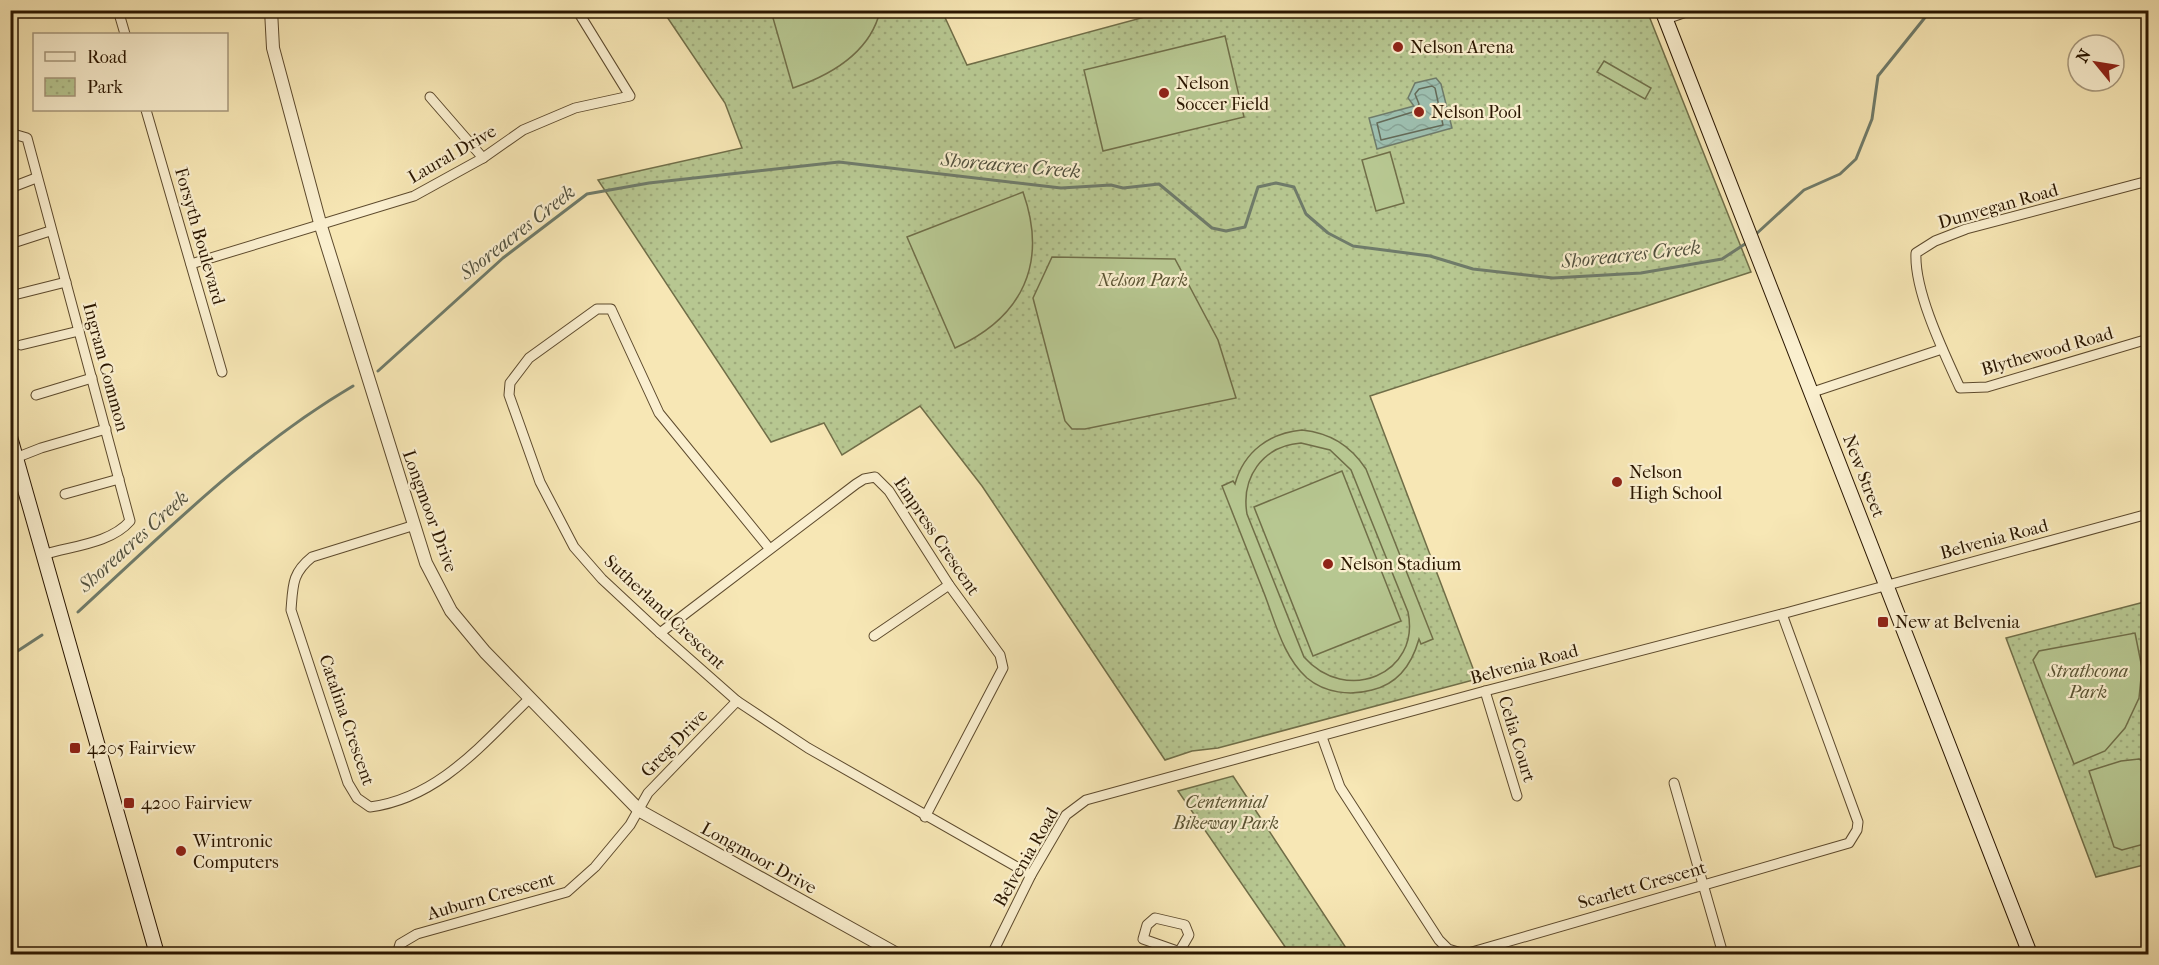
<svg xmlns="http://www.w3.org/2000/svg" width="2159" height="965" viewBox="0 0 2159 965" font-family="'IM FELL French Canon',serif">
<style>
.park{fill:url(#park-dots);stroke:#706e48;stroke-width:1.5}
.pitch{fill:#b7c791;stroke:#706e48;stroke-width:1.5;fill-rule:evenodd}
.water{fill:url(#water-waves);stroke:#6f7b6a;stroke-width:1.5}
.lines{fill:none;stroke-linecap:round;stroke-linejoin:round}
.shore{stroke:#646a58;stroke-width:1.5}
.stream{stroke:#6f7b6a;stroke-width:3}
.minor-casing{stroke:#5d4a2d;stroke-width:11}
.tertiary-casing{stroke:#5d4a2d;stroke-width:14}
.secondary-casing{stroke:#2a1600;stroke-width:16}
.minor{stroke:#faefcf;stroke-width:9}
.tertiary{stroke:#faefcf;stroke-width:12}
.secondary{stroke:#faefcf;stroke-width:14}
.poi-dot{fill:#8f2418;stroke:#faefcf;stroke-width:2}
.labels{text-anchor:middle;stroke-width:4.5;stroke-linejoin:round;paint-order:stroke}
.poi-label{font-size:18px;fill:#2a1600;stroke:#faefcf;text-anchor:start}
.street-label{font-size:18px;fill:#2a1600;stroke:#faefcf}
.park-label{font-size:18px;font-style:italic;fill:#5b5433;stroke:#faefcf}
.water-label{font-size:20px;font-style:italic;fill:#52513e;stroke:#faefcf}
</style>
<defs>
<pattern id="park-dots" width="8" height="8" patternUnits="userSpaceOnUse" patternTransform="scale(1.5)"><rect width="8" height="8" fill="#b7c791"/><path d="M2 2h.1M6 6h.1" fill="none" stroke="#9eaa7b" stroke-width="1.8" stroke-linecap="round"/></pattern>
<pattern id="water-waves" width="16" height="10" patternUnits="userSpaceOnUse" patternTransform="scale(1.5)"><rect width="16" height="10" fill="#9dbfb0"/><path d="M0 5q4-4 8 0t8 0" fill="none" stroke="#87a396"/></pattern>
</defs>
<rect width="100%" height="100%" fill="#f7e7b5"/>
<filter id="stains"><feTurbulence type="fractalNoise" baseFrequency=".00333" numOctaves="4"/><feColorMatrix values="0 0 0 0 .2 0 0 0 0 .09 0 0 0 0 .02 0 0 0 .5 -.17"/></filter>
<radialGradient id="worn" r=".72"><stop offset=".6" stop-color="#630" stop-opacity="0"/><stop offset="1" stop-color="#630" stop-opacity=".3"/></radialGradient>
<g class="park">
<path d="M663,11H942L967,65L1167,11H1647L1751,272L1370,396L1477,679L1218,748L1192,751L1165,760L982,486L920,406L842,455L824,423L771,442L598,180L742,148L725,103Z"/>
<path d="M2148,601V864L2096,877L2006,638Z"/>
<path d="M1233,776L1350,954H1290L1178,791Z"/>
</g>
<g class="pitch">
<path d="M771,11V10L880,11C870,53 831,75 793,88Z"/>
<path d="M1225,36L1244,117L1103,151L1084,70Z"/>
<path d="M1604,61L1651,88L1645,99L1597,72Z"/>
<path d="M1390,152L1404,203L1376,211L1362,160Z"/>
<path d="M1023,192C1048,263 1023,317 955,348L907,237Z"/>
<path d="M1052,257L1175,259L1218,340L1236,398L1085,429H1072L1065,421L1033,298Z"/>
<path d="M1302,430C1330,433 1350,445 1366,469L1433,639L1421,644L1419,639C1412,664 1398,684 1372,690C1350,696 1325,693 1307,678C1283,657 1275,621 1264,593C1250,557 1236,521 1222,486L1233,481L1235,484C1244,451 1270,433 1302,430ZM1301,443L1330,450L1351,470L1408,612C1421,674 1346,705 1304,657L1247,514C1241,478 1262,446 1301,443Z"/>
<path d="M1342,471L1401,621L1313,656L1254,507Z"/>
<path d="M2135,633L2142,668L2139,698L2125,728L2105,751L2074,764L2033,660L2039,651Z"/>
<path d="M2139,759L2148,764V843L2122,850L2114,847L2089,771L2121,761Z"/>
</g>
<path class="water" d="M1436,78L1441,84L1452,128L1377,149L1369,118L1414,106L1408,98L1415,83Z"/>
<g class="lines">
<path class="shore" d="M1432,86L1435,88L1443,125L1381,140L1377,123L1416,111L1419,104L1415,94L1419,89Z"/>
<g class="stream">
<path d="M1755,235L1804,190L1840,174L1856,159L1872,119L1878,76L1931,10"/>
<path d="M378,371L503,258L587,194L649,183L839,162L1061,188L1111,185L1123,188L1159,184L1212,228L1226,231L1245,227L1258,187L1276,183L1294,187L1306,214L1328,233L1353,246L1430,256L1473,269L1553,278L1641,273L1722,259L1748,242"/>
<path d="M78,612C165,532 251,446 353,386"/>
<path d="M10,656L42,635"/>
</g>
<g class="minor-casing">
<g id="minor">
<path d="M118,10L125,34"/>
<path d="M1666,19L1692,10"/>
<path d="M430,97L483,158"/>
<path d="M146,110L222,372"/>
<path d="M10,133L27,138L130,521C111,543 73,546 46,554"/>
<path d="M2148,181L1966,229L1935,241L1916,253C1914,291 1944,353 1960,388L1987,387L2148,339"/>
<path d="M10,188L36,178"/>
<path d="M10,244L50,231"/>
<path d="M191,264L414,196L483,158L523,130L575,108L630,96L577,10"/>
<path d="M10,296L66,282"/>
<path d="M21,345L79,331"/>
<path d="M1813,392L1942,349"/>
<path d="M36,395L92,378"/>
<path d="M13,459L41,448L106,429"/>
<path d="M65,494L119,479"/>
<path d="M415,525L312,557C292,573 293,585 291,610L348,783L357,798L370,807C439,798 483,743 530,698"/>
<path d="M769,548L659,413L611,309H597L529,358L510,383L509,395L540,482L574,547L602,579L660,633L737,701L808,748L1031,875"/>
<path d="M660,633L856,484L864,479L875,477L889,491L949,585L1000,655L1003,668L925,817"/>
<path d="M874,636L949,585"/>
<path d="M1485,691L1517,796"/>
<path d="M1322,737L1340,787L1439,940L1448,949L1465,954L1849,843L1857,830L1858,822L1782,614"/>
<path d="M1674,783L1723,954"/>
<path d="M397,954L400,944L417,934L567,892L595,867L630,825L648,793L737,701"/>
<path d="M992,954L1031,875L1066,815L1086,800L1485,691L1782,614L2148,514"/>
<path d="M1178,954L1189,935L1185,925L1155,918L1147,925L1143,939L1180,952"/>
</g>
</g>
<g class="tertiary-casing">
<path id="tertiary" d="M271,10L273,48L320,223L426,563L451,611L485,652L640,811L897,954"/>
</g>
<g class="secondary-casing">
<g id="secondary">
<path d="M1662,10L2030,954"/>
<path d="M10,437L157,954"/>
</g>
</g>
<use href="#minor" class="minor"/>
<use href="#tertiary" class="tertiary"/>
<use href="#secondary" class="secondary"/>
</g>
<g class="poi-dot">
<circle cx="1398" cy="47" r="6"/>
<circle cx="1164" cy="93" r="6"/>
<circle cx="1419" cy="112" r="6"/>
<circle cx="1617" cy="482" r="6"/>
<circle cx="1328" cy="564" r="6"/>
<rect x="1877" y="616" width="12" height="12" rx="3"/>
<rect x="69" y="742" width="12" height="12" rx="3"/>
<rect x="123" y="797" width="12" height="12" rx="3"/>
<circle cx="181" cy="851" r="6"/>
</g>
<g class="labels">
<g class="poi-label">
<text x="1410" y="53">Nelson Arena</text>
<text x="1176" y="89">Nelson<tspan x="1176" dy="21">Soccer Field</tspan></text>
<text x="1431" y="118">Nelson Pool</text>
<text x="1629" y="478">Nelson<tspan x="1629" dy="21">High School</tspan></text>
<text x="1340" y="570">Nelson Stadium</text>
<text x="1895" y="628">New at Belvenia</text>
<text x="87" y="754">4205 Fairview</text>
<text x="141" y="809">4200 Fairview</text>
<text x="193" y="847">Wintronic<tspan x="193" dy="21">Computers</tspan></text>
</g>
<g class="street-label">
<text transform="translate(452 154) rotate(-30)" y="6">Laural Drive</text>
<text transform="translate(1998 206) rotate(-16)" y="6">Dunvegan Road</text>
<text transform="translate(200 236) rotate(74)" y="6">Forsyth Boulevard</text>
<text transform="translate(2047 351) rotate(-16)" y="6">Blythewood Road</text>
<text transform="translate(106 367) rotate(75)" y="6">Ingram Common</text>
<text transform="translate(1864 476) rotate(69)" y="6">New Street</text>
<text transform="translate(430 511) rotate(70)" y="6">Longmoor Drive</text>
<text transform="translate(937 536) rotate(56)" y="6">Empress Crescent</text>
<text transform="translate(1994 539) rotate(-15)" y="6">Belvenia Road</text>
<text transform="translate(665 612) rotate(43)" y="6">Sutherland Crescent</text>
<text transform="translate(1524 664) rotate(-15)" y="6">Belvenia Road</text>
<text transform="translate(347 720) rotate(71)" y="6">Catalina Crescent</text>
<text transform="translate(1517 739) rotate(73)" y="6">Celia Court</text>
<text transform="translate(674 743) rotate(-46)" y="6">Greg Drive</text>
<text transform="translate(1026 857) rotate(-60)" y="6">Belvenia Road</text>
<text transform="translate(759 858) rotate(29)" y="6">Longmoor Drive</text>
<text transform="translate(1642 885) rotate(-16)" y="6">Scarlett Crescent</text>
<text transform="translate(491 896) rotate(-16)" y="6">Auburn Crescent</text>
</g>
<g class="park-label">
<text x="1143" y="286">Nelson Park</text>
<text x="2088" y="677">Strathcona<tspan x="2088" dy="21">Park</tspan></text>
<text x="1226" y="808">Centennial<tspan x="1226" dy="21">Bikeway Park</tspan></text>
</g>
<g class="water-label">
<text transform="translate(1011 165) rotate(5)" y="7">Shoreacres Creek</text>
<text transform="translate(517 232) rotate(-38)" y="7">Shoreacres Creek</text>
<text transform="translate(1631 254) rotate(-6)" y="7">Shoreacres Creek</text>
<text transform="translate(133 541) rotate(-42)" y="7">Shoreacres Creek</text>
</g>
</g>
<rect width="2159" height="965" fill="none" stroke="#f7e7b5" stroke-width="36"/>
<rect x="12" y="12" width="2135" height="941" fill="none" stroke="#2a1600" stroke-width="3"/>
<rect x="18" y="18" width="2123" height="929" fill="none" stroke="#2a1600" stroke-width="1.5"/>
<rect x="33" y="33" width="195" height="78" fill="#faefcf" stroke="#a7987c" stroke-width="1.5"/>
<rect x="45" y="52" width="30" height="9" fill="#faefcf" stroke="#a7987c" stroke-width="1.5"/>
<text x="87" y="63" font-size="18" fill="#2a1600">Road</text>
<rect x="45" y="78" width="30" height="18" fill="url(#park-dots)" stroke="#a7987c" stroke-width="1.5"/>
<text x="87" y="93" font-size="18" fill="#2a1600">Park</text>
<g transform="translate(2096 63) rotate(300)"><circle r="28" fill="#faefcf" stroke="#a7987c" stroke-width="1.5"/>
<path d="M0-4.5L10 22L0 15L-10 22Z" fill="#8f2418"/>
<text y="-9" font-size="16" font-weight="bold" text-anchor="middle" fill="#2a1600">N</text>
</g>
<rect width="100%" height="100%" filter="url(#stains)"/>
<rect width="100%" height="100%" fill="url(#worn)"/>
</svg>
